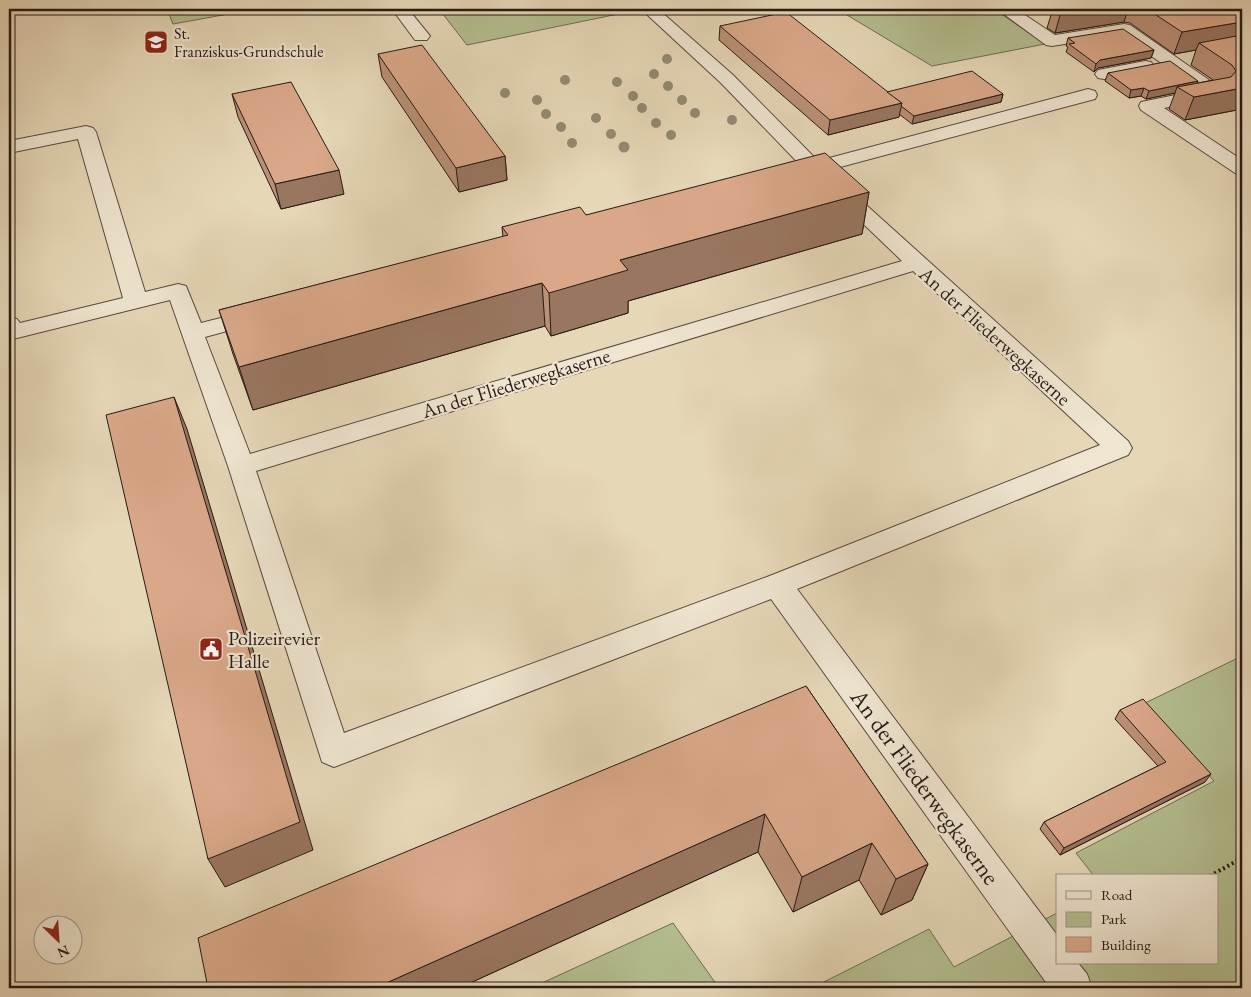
<svg xmlns="http://www.w3.org/2000/svg" width="1251" height="997" viewBox="0 0 1251 997" font-family="'EB Garamond',serif">
<style>
.green{fill:#b4be8f;stroke:#6e6c52}
.lines{fill:none;stroke-linecap:round;stroke-linejoin:round}
.minor-casing{stroke:#57493e;stroke-width:2}
.path{stroke:#271a15;stroke-width:4;stroke-dasharray:2 3;stroke-linecap:butt}
.minor{fill:#efe5d0;fill-rule:evenodd}
.tree{fill:#948a72}
.wall{fill:#bb9076;stroke:#271a15}
.shaded-wall{fill:#997660;stroke:#271a15}
.building{fill:#daa889;stroke:#271a15}
.labels{text-anchor:middle;stroke-width:4.5;stroke-linejoin:round;paint-order:stroke}
.far-poi-label{font-size:16px;fill:#271a15;stroke:#efe5d0;text-anchor:start}
.street-label{font-size:20px;fill:#271a15;stroke:#efe5d0}
.poi-label{font-size:20px;fill:#271a15;stroke:#efe5d0;text-anchor:start}
.near-street-label{font-size:24px;fill:#271a15;stroke:#efe5d0}
</style>
<rect width="100%" height="100%" fill="#e6d7b7"/>
<filter id="stains"><feTurbulence type="fractalNoise" baseFrequency=".004" numOctaves="4"/><feColorMatrix values="0 0 0 0 .2 0 0 0 0 .09 0 0 0 0 .02 0 0 0 .5 -.17"/></filter>
<radialGradient id="worn" r=".72"><stop offset=".6" stop-color="#630" stop-opacity="0"/><stop offset="1" stop-color="#630" stop-opacity=".3"/></radialGradient>
<g class="green">
<path d="M167,9H232L234,13L173,24Z"/>
<path d="M439,9H632L633,11L467,45Z"/>
<path d="M837,9H994L1045,44L932,66Z"/>
<path d="M1242,656V988H812L929,929L954,967L1057,913V963H1217V876H1094L1076,853L1214,781L1143,704Z"/>
<path d="M673,923L719,988H531Z"/>
</g>
<g class="lines">
<g class="minor-casing">
<g id="minor">
<path d="M392,9H408L430,36L427,40H415Z"/>
<path d="M641,9H658L733,75L818,161L1088,89L1095,91L1097,95L1095,99L814,174L807,172L721,83Z"/>
<path d="M997,9H1016L1055,35L1124,24L1130,25L1222,89L1225,93L1222,97L1164,108L1242,160V175L1235,173L1141,110L1139,106L1141,102L1200,90L1121,35L1052,46L1046,45Z"/>
<path d="M1145,61L1151,62L1154,66L1151,70L1104,79L1098,78L1095,74L1098,70Z"/>
<path d="M86,126L93,128L96,132L145,292L178,284L186,286L201,323L260,308L268,310L272,315L268,320L205,337L250,454L902,261L827,189L830,185L837,183L844,185L1128,441L1132,448L1128,455L797,589L1057,935V963H1078L1087,974L1092,988H1050L771,599L334,767L322,762L228,466L170,300L9,340V317L17,319L20,323L123,298L78,139L9,153V141ZM913,271L1100,445L767,577L344,733L256,471Z"/>
</g>
</g>
<path class="path" d="M1210,876L1242,858"/>
<use href="#minor" class="minor"/>
</g>
<g class="tree">
<circle cx="667" cy="59" r="5"/>
<circle cx="654" cy="74" r="5"/>
<circle cx="565" cy="80" r="5"/>
<circle cx="617" cy="82" r="5"/>
<circle cx="668" cy="86" r="5"/>
<circle cx="505" cy="93" r="5"/>
<circle cx="633" cy="96" r="5"/>
<circle cx="537" cy="100" r="5"/>
<circle cx="682" cy="100" r="5"/>
<circle cx="642" cy="108" r="5"/>
<circle cx="695" cy="113" r="5"/>
<circle cx="546" cy="114" r="5"/>
<circle cx="596" cy="118" r="5"/>
<circle cx="732" cy="120" r="5"/>
<circle cx="656" cy="123" r="5"/>
<circle cx="561" cy="127" r="5"/>
<circle cx="611" cy="134" r="5"/>
<circle cx="671" cy="135" r="5"/>
<circle cx="572" cy="143" r="5"/>
<circle cx="624" cy="147" r="5.5"/>
</g>
<g class="wall">
<path d="M1053,9H1239L1242,109L1185,120L1169,109L1175,93L1146,99L1141,96L1129,98L1105,81L1108,73L1198,83L1213,80L1191,65L1196,50L1174,54L1130,23L1124,22L1055,33L1047,28Z"/>
<path d="M720,26L887,92L1003,94L1001,102L912,124L899,114V117L828,135L719,40Z"/>
<path d="M1068,38L1154,50L1151,58L1098,68L1094,72L1066,52L1068,47L1066,46Z"/>
<path d="M378,54L505,156L507,180L459,192L382,77Z"/>
<path d="M232,94L344,194L281,209L238,117Z"/>
<path d="M869,192L862,234L628,301V313L551,336L545,326L253,410L233,354L219,310L503,237L502,227L586,215Z"/>
<path d="M806,686L928,864L912,900L881,915L859,880L793,912L758,852L459,988Z"/>
<path d="M1120,710L1205,782L1060,855L1040,829L1044,822L1158,766L1115,719Z"/>
</g>
<g class="shaded-wall">
<path d="M1081,9H1128L1124,22L1055,33L1061,12Z"/>
<path d="M1242,22V42L1199,43L1196,50L1174,54L1182,32Z"/>
<path d="M1154,50L1151,58L1098,68L1094,72L1096,64L1100,60Z"/>
<path d="M1198,81L1195,89L1177,87L1175,93L1146,99L1149,91Z"/>
<path d="M1144,88L1141,96L1129,98L1131,90Z"/>
<path d="M1242,88V109L1185,120L1194,97Z"/>
<path d="M1003,94L1001,102L912,124L914,116Z"/>
<path d="M902,103L899,117L828,135L830,120Z"/>
<path d="M505,156L507,180L459,192L456,168Z"/>
<path d="M339,170L344,194L281,209L275,184Z"/>
<path d="M869,192L862,234L628,301V313L551,336L549,293L620,260Z"/>
<path d="M542,283L545,326L253,410L239,367Z"/>
<path d="M174,397L187,429L313,850L225,887L208,859Z"/>
<path d="M1211,774L1205,782L1060,855L1064,848Z"/>
<path d="M765,814L758,852L459,988H375Z"/>
<path d="M872,843L859,880L793,912L802,877Z"/>
<path d="M928,864L912,900L881,915L896,879Z"/>
</g>
<g class="building">
<path d="M1057,9H1081L1061,12Z"/>
<path d="M1147,9H1239L1242,11V22L1182,32Z"/>
<path d="M786,12L902,103L830,120L720,26Z"/>
<path d="M1123,29L1154,50L1100,60L1096,64L1069,44L1075,43L1068,38Z"/>
<path d="M1242,35V88L1194,97L1177,87L1231,77L1236,71L1232,65L1199,43Z"/>
<path d="M422,45L505,156L456,168L378,54Z"/>
<path d="M1170,61L1198,81L1149,91L1144,88L1131,90L1108,73Z"/>
<path d="M972,71L1003,94L914,116L901,106L902,103L887,92Z"/>
<path d="M291,82L339,170L275,184L232,94Z"/>
<path d="M825,153L869,192L620,260L628,270L549,293L542,283L239,367L219,310L508,235L502,227L580,207L586,215Z"/>
<path d="M174,397L300,822L208,859L106,415Z"/>
<path d="M806,686L928,864L896,879L872,843L802,877L765,814L375,988H208L198,938Z"/>
<path d="M1143,699L1211,774L1064,848L1044,822L1166,762L1120,710Z"/>
</g>
<defs>
<g id="school-square" transform="scale(1.25)"><rect x="-9" y="-9" width="18" height="18" rx="4" fill="#8f2418" stroke="#efe5d0"/><path d="M0-5L7-2L0 1L-7-2ZM-4 1L0 2.5L4 1V4Q0 6-4 4Z" fill="#fff"/></g>
<g id="civic-square" transform="scale(1.25)"><rect x="-9" y="-9" width="18" height="18" rx="4" fill="#8f2418" stroke="#efe5d0"/><path d="M-.6-6.5H3V-4.5H.6V-3L4-1V1h2V6H-6V1h2V-1L-.6-3ZM-1.2 2.5V6h2.4V2.5Z" fill="#fff"/></g>
</defs>
<g fill-rule="evenodd">
<use href="#school-square" x="156" y="42"/>
<use href="#civic-square" x="211" y="649"/>
</g>
<g class="labels">
<g class="far-poi-label">
<text x="174" y="39">St.<tspan x="174" dy="18">Franziskus-Grundschule</tspan></text>
</g>
<g class="street-label">
<text transform="translate(995 336) rotate(42)" y="7">An der Fliederwegkaserne</text>
<text transform="translate(516 383) rotate(-17)" y="7">An der Fliederwegkaserne</text>
</g>
<g class="poi-label">
<text x="228" y="645">Polizeirevier<tspan x="228" dy="23">Halle</tspan></text>
</g>
<g class="near-street-label">
<text transform="translate(925 787) rotate(54)" y="8">An der Fliederwegkaserne</text>
</g>
</g>
<rect width="1251" height="997" fill="none" stroke="#e6d7b7" stroke-width="30"/>
<rect x="10" y="10" width="1231" height="977" fill="none" stroke="#271a15" stroke-width="2.5"/>
<rect x="15" y="15" width="1221" height="967" fill="none" stroke="#271a15"/>
<rect x="1056" y="874" width="162" height="90" fill="#efe5d0" stroke="#9f9485"/>
<rect x="1066" y="891" width="25" height="8" fill="#efe5d0" stroke="#9f9485"/>
<text x="1101" y="900" font-size="15" fill="#271a15">Road</text>
<rect x="1066" y="912" width="25" height="15" fill="#b4be8f" stroke="#9f9485"/>
<text x="1101" y="924" font-size="15" fill="#271a15">Park</text>
<rect x="1066" y="937" width="25" height="15" fill="#daa889" stroke="#9f9485"/>
<text x="1101" y="950" font-size="15" fill="#271a15">Building</text>
<g transform="translate(58 940) rotate(155)"><circle r="24" fill="#efe5d0" stroke="#9f9485"/>
<path d="M0-4L9 19L0 12L-9 19Z" fill="#8f2418"/>
<text y="-8" font-size="14" font-weight="bold" text-anchor="middle" fill="#271a15">N</text>
</g>
<rect width="100%" height="100%" filter="url(#stains)"/>
<rect width="100%" height="100%" fill="url(#worn)"/>
</svg>
